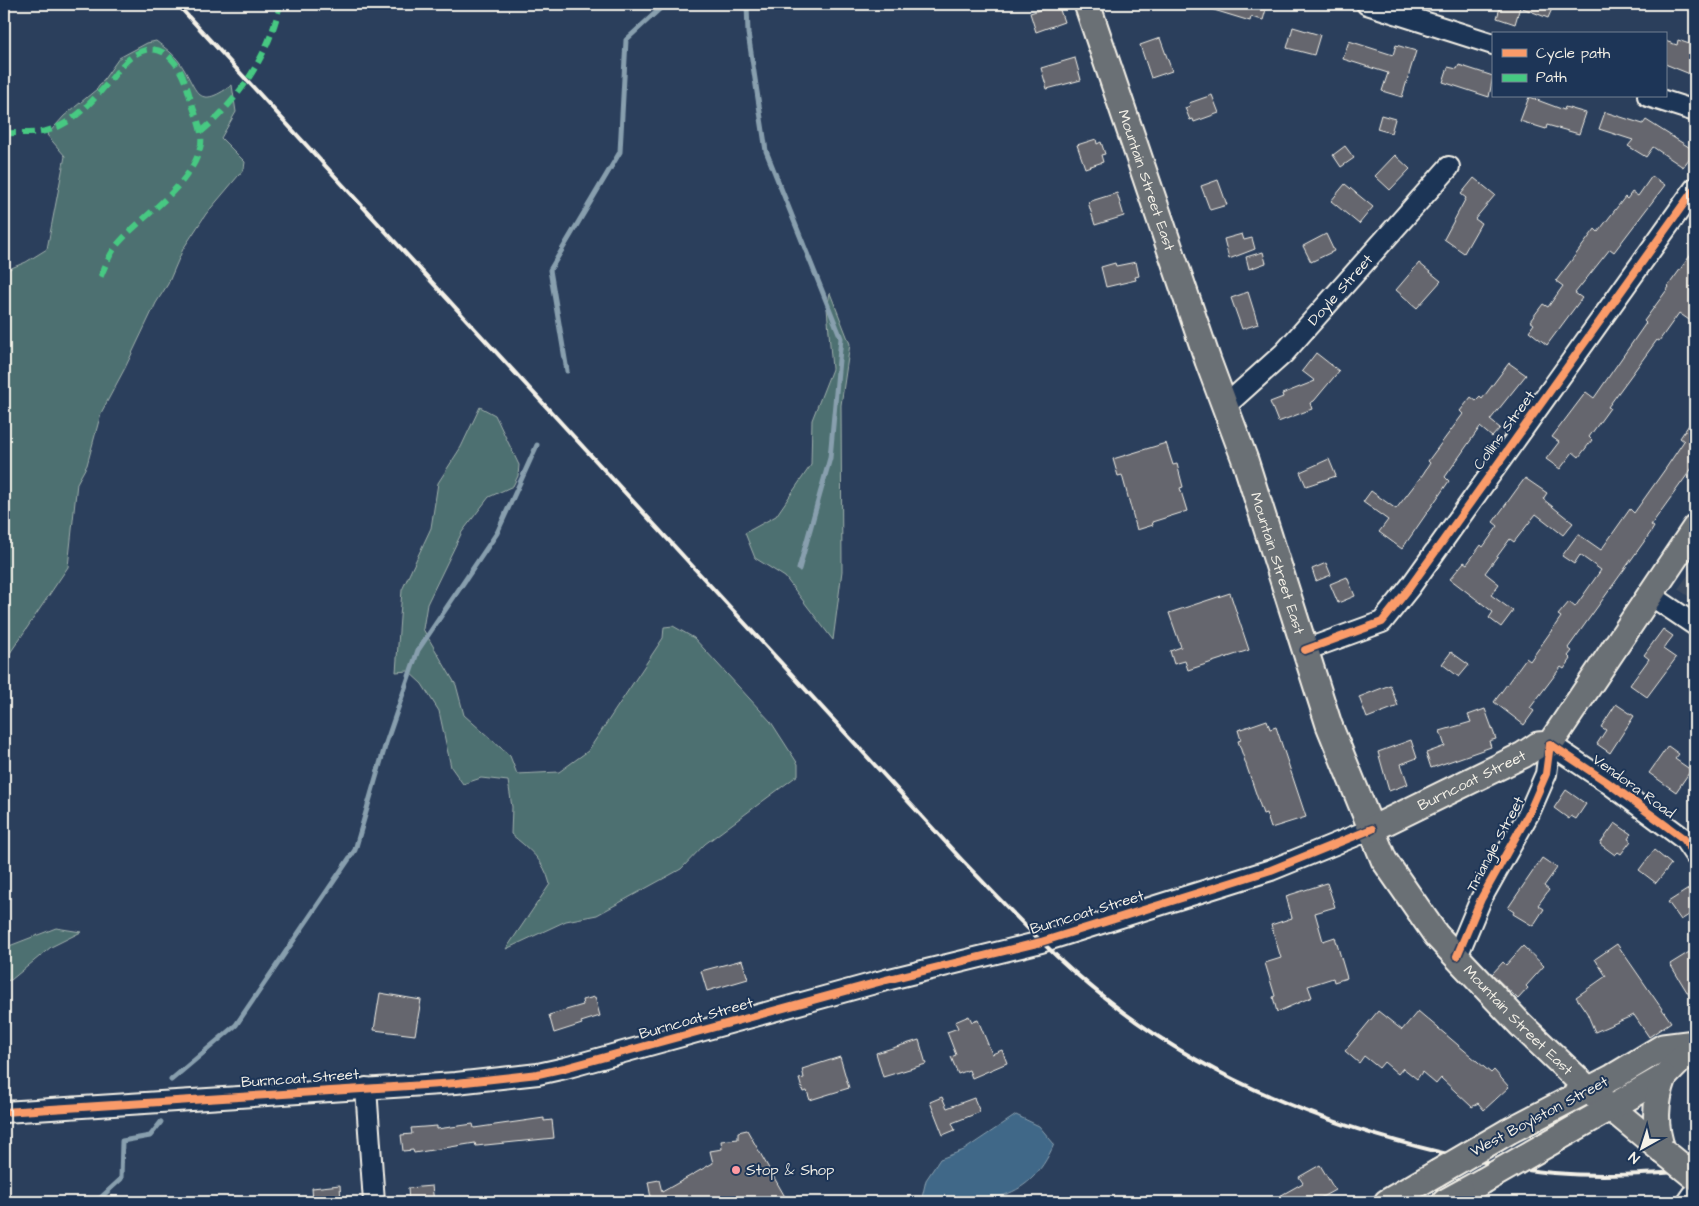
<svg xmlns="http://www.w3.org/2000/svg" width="1699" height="1206" viewBox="0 0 1699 1206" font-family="'Architects Daughter',sans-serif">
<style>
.built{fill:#3c4b61}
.green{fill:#4d7071;stroke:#a0b0ac}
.water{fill:#406888;stroke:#889fae}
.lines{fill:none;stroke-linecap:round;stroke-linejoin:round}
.stream{stroke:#889fae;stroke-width:5}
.building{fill:#65666e;stroke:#f4f1e8}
.minor-casing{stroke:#f4f1e8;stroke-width:24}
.major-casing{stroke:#f4f1e8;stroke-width:29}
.minor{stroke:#1d3557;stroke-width:20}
.major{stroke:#6b6f75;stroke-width:25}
.rail{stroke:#f4f1e8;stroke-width:4}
.major-bridge-casing{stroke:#f4f1e8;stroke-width:29;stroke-linecap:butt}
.major-bridge{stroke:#6b6f75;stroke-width:25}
.quiet{stroke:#46c982;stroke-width:6;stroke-dasharray:12 6;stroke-linecap:butt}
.cycleway-casing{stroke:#1d3557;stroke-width:11}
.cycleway{stroke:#fa9b69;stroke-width:8}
.poi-dot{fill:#ff9aa2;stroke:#1d3557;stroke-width:2}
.labels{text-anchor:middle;stroke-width:4;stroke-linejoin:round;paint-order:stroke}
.street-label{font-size:15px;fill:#f4f1e8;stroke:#1d3557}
.poi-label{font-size:15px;fill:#f4f1e8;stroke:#1d3557;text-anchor:start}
</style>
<rect width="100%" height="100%" fill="#2b3f5c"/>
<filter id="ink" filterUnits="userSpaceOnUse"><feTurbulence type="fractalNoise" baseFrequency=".02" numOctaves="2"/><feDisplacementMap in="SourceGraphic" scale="10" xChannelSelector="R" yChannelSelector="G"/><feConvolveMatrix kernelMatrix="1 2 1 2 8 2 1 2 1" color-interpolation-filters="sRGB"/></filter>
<g filter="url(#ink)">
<path class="built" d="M1695,565V601L1678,589Z"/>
<g class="green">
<path d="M156,41C165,48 174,54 180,63C198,89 195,112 232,85L236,112L221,138L245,162L244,169L206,214L183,249L168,284L156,303L125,368L101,413L87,465L77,483L68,567L4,662V271L26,262L47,249L65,156L47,135L64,116L97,89L119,58L147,43Z"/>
<path d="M830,293L850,344L841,405L842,571L833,640L785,577L755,558L745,533L776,516L811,465L812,420L832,369L827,308Z"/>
<path d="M480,407L495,415L519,465L518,476L513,486L489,497L462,532L427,604L423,629L456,685L464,715L510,756L517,774L559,772L588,751L663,638L664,627L673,626L694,638L771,722L798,764V775L705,844L681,869L597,915L566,921L506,949L550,884C544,860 529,849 511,834L512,807L508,781L481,778L463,784L451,767L439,711L422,684L408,671L396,672L402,590L431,528L438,483L461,447Z"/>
<path d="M56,928L81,932L51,947L11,980L4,981V948Z"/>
</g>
<path class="water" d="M1016,1115L1039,1126L1054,1144C1028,1206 982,1202 921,1202L926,1180L940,1159L964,1150Z"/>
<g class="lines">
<g class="stream">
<path d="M747,4L748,33L766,151L841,338L830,458L799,569"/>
<path d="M567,371L550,270L620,152L626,40L665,4"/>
<path d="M171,1080L236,1025L355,850L386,743L418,650L497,533L537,445"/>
<path d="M96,1202L121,1179L122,1141L150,1136L161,1122"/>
</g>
</g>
<g class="building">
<path d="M1058,4L1064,22L1036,32L1030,13Z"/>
<path d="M1204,4H1260L1267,6L1263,20L1251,17L1250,21L1204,7Z"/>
<path d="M1501,4H1554L1548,18L1520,7L1515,24L1497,18Z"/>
<path d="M1293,27L1320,35L1314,55L1287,48Z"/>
<path d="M1160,38L1172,71L1151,78L1140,45Z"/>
<path d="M1678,40L1695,46V76L1665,64V41L1677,45Z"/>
<path d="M1349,41L1393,55L1396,45L1416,51L1402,97L1382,91L1388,73L1343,59Z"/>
<path d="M1075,58L1081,80L1047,89L1041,68Z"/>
<path d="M1459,65L1493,76L1489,97L1443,82L1448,67L1457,69Z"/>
<path d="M1212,95L1219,113L1194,122L1193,119L1190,120L1185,108L1190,106L1189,103Z"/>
<path d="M1529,97L1564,110L1565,107L1586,113L1579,134L1547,125L1546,129L1520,121Z"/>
<path d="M1605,112L1643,124L1646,120L1695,151L1683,167L1653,147L1646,157L1628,146L1633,140L1599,129Z"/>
<path d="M1381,115L1395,119L1391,133L1377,129Z"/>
<path d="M1096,139L1097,144L1101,142L1105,154L1101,155L1103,162L1085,168L1077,145Z"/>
<path d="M1345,146L1354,158L1341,167L1333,155Z"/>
<path d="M1395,155L1410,169L1390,190L1375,176Z"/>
<path d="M1652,176L1665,185L1614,252L1610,249L1575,293L1582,298L1547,345L1529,331L1534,324L1530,321L1543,304L1548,307L1563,286L1556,281L1595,229L1598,232L1625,197L1627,199L1632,192L1638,196Z"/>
<path d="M1474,178L1495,195L1475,219L1481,223L1464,253L1444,239L1466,198L1461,194Z"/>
<path d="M1218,180L1227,205L1210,210L1201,186Z"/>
<path d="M1345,184L1373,207L1359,224L1331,201Z"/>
<path d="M1117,193L1124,216L1095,225L1088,202Z"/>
<path d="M1242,234L1244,240L1252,238L1255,249L1229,259L1224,239Z"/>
<path d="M1326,234L1334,251L1311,262L1303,246Z"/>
<path d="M1695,249V324L1679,313L1659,341L1657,340L1608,407L1610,408L1589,437L1592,440L1579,457L1573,452L1560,469L1546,459L1559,442L1552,437L1586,392L1594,398L1646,323L1644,321L1669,287L1668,286Z"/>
<path d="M1263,252L1266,263L1249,269L1246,257Z"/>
<path d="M1136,262L1139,276L1135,277L1136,280L1106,287L1101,267L1115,263L1116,266Z"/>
<path d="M1419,263L1441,281L1417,308L1396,290Z"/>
<path d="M1248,292L1258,324L1242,329L1231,298Z"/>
<path d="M1316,353L1339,371L1314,401L1310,403L1312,409L1278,422L1270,402L1283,397L1282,394L1315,381L1302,371Z"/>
<path d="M1509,363L1526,375L1490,420L1500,428L1492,437L1480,427L1445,477L1449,481L1402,549L1379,532L1388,520L1363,502L1371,491L1396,509L1423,474L1430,463L1428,461L1463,414L1460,411L1471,397L1476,401L1480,397L1482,399Z"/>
<path d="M1695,416V458L1692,462L1695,464L1651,525L1654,527L1651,532L1568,648L1572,651L1568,656L1571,659L1564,669L1561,667L1530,708L1534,711L1524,725L1494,702L1526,658L1530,661L1561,617L1558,615L1569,602L1575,607L1601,570L1580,555L1574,564L1562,556L1578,534L1601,550L1630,509L1634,513L1666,468L1684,441L1680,438Z"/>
<path d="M1166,443L1173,465L1177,464L1183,487L1180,488L1187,511L1152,522L1153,525L1137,530L1122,475L1118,476L1113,459Z"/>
<path d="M1329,459L1336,476L1306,486L1300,472Z"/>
<path d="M1525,478L1547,493L1543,499L1573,523L1563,535L1536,514L1514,542L1510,539L1485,573L1499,584L1491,595L1513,611L1501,627L1489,618L1493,612L1450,579L1464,562L1467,564L1481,545L1483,547L1498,526L1493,522Z"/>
<path d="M1326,563L1331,575L1316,581L1312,569Z"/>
<path d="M1347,577L1355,596L1338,603L1330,584Z"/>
<path d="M1230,593L1249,650L1188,670L1185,661L1174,664L1170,651L1181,647L1169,613Z"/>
<path d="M1663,629L1673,636L1663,649L1676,658L1647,697L1630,685L1649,659L1644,655Z"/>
<path d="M1451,652L1469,665L1459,677L1442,664Z"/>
<path d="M1390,685L1398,706L1367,718L1359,697Z"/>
<path d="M1616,704L1634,716L1610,753L1597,744L1606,730L1601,727Z"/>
<path d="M1485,709L1496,739L1489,741L1491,747L1431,768L1426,753L1445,746L1440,731L1471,722L1468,715Z"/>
<path d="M1267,720L1270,729L1276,727L1306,817L1271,828L1266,813L1263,814L1238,741L1241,740L1238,730Z"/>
<path d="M1411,740L1417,758L1401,764L1408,784L1389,791L1378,752Z"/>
<path d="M1668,746L1679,754L1675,759L1691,770L1676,792L1649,773Z"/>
<path d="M1566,790L1586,804L1576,819L1571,816L1569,819L1554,808Z"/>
<path d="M1615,823L1631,834L1628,839L1631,841L1621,854L1618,852L1615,855L1600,844Z"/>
<path d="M1654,850L1671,864L1656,883L1639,870Z"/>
<path d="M1542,858L1557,868L1544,886L1549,890L1538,905L1544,909L1533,926L1513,914L1514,912L1508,908Z"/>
<path d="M1327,883L1335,907L1315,913L1323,941L1335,937L1347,978L1334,982L1333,978L1308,986L1312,997L1277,1012L1273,997L1275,996L1265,963L1281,958L1271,925L1292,918L1286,896Z"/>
<path d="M1690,888L1695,897V911L1681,920L1668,902Z"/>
<path d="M1617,944L1671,1022L1649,1037L1634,1015L1595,1032L1587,1013L1576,997L1606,976L1595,959Z"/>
<path d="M1523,946L1544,966L1526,986L1528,988L1518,999L1492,974L1503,962L1506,965Z"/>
<path d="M1691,951L1695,958V1005L1670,964Z"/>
<path d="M742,960L748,979L707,991L701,971Z"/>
<path d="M380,993L421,1000L415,1035L374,1030Z"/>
<path d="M595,997L600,1016L581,1022L582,1024L554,1033L549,1015L583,1005L582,1000Z"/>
<path d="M1378,1011L1402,1030L1418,1011L1491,1073L1494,1070L1509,1087L1484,1110L1478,1103L1472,1107L1441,1078L1436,1084L1422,1072L1417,1079L1403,1068L1398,1074L1384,1062L1379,1068L1364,1056L1359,1063L1345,1051Z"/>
<path d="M969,1016L972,1022L978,1020L992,1054L1002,1050L1007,1063L972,1078L969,1070L958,1074L951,1057L956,1055L947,1032L958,1028L955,1022Z"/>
<path d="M919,1040L926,1064L883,1077L876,1053Z"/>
<path d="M840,1057L849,1088L810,1100L807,1091L803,1092L799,1079L804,1078L802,1069Z"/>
<path d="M942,1097L947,1108L974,1098L980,1112L952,1123L955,1130L943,1135L930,1102Z"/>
<path d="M544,1118V1121L552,1120L554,1138L476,1146L475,1143L414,1153L413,1150L403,1151L401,1135L412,1134L411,1128L437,1126V1129L473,1124L474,1128Z"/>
<path d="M747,1130L788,1202H644L651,1198L648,1182L659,1180L662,1192L713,1163L710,1151L722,1149L721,1141L738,1139V1132Z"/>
<path d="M1320,1165L1335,1190L1313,1202H1269L1303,1183L1299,1177Z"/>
<path d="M340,1185L341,1202H313L312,1188Z"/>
<path d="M432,1186L434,1202H409L408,1188Z"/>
</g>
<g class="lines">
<g class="minor-casing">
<g id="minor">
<path d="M1367,4L1493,44"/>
<path d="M1648,96L1695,111"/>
<path id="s1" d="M1225,406L1284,353L1449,167"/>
<path d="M1649,594L1695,625"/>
<path d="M1305,650L1382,622L1410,587L1695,188"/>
<path d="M1457,956L1481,899L1529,813L1546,774L1550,744L1607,782L1684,839L1695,855"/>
<path d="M366,1088L374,1202"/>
<path d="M4,1112L456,1083L538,1074L565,1068L886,980L1041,942L1271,870L1372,829"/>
<path d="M1688,1202L1695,1192"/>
</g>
</g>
<g class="major-casing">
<g id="major">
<path id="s2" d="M1087,4L1208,361L1245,460L1329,725L1384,860L1436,935L1521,1025L1588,1089L1663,1151"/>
<path id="s3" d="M1372,829L1523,755L1538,745L1550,744L1695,528"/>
<path d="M1509,1131L1613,1077L1663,1047L1695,1043"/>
<path d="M1558,1138L1664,1077L1695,1045"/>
<path d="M1663,1151C1653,1126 1655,1102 1664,1077"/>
<path d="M1387,1202L1437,1173"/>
<path d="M1445,1202L1483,1181"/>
</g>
</g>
<use href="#minor" class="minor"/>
<use href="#major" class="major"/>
<path class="rail" d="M177,4L961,859C1007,907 1052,956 1105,998C1203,1077 1321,1124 1443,1153C1479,1161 1517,1170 1554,1173C1601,1177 1648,1174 1695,1171"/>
<g class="major-bridge-casing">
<g id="major-bridge">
<path d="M1663,1151L1695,1177"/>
<path d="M1437,1173L1509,1131"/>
<path d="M1483,1181L1558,1138"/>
</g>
</g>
<use href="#major-bridge" class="major-bridge"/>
<g class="quiet">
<path d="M201,132C239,100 270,53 280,4"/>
<path d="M4,134C16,132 29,134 41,132C70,127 89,105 107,84C116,74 123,61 136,54C151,45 164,49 175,63C184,75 188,90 192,104C196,117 203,130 201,144C193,186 143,214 117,245C109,255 105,267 100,278"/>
</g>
<g class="cycleway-casing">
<g id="cycleway">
<path d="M1305,650L1382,622L1410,587L1695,188"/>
<path d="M1457,956L1481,899L1529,813L1546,774L1550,744L1607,782L1684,839L1695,855"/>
<path d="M4,1112L456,1083L538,1074L565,1068L886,980L1041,942L1271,870L1372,829"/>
</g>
</g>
<use href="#cycleway" class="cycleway"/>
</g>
</g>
<circle class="poi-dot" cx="736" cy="1170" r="5"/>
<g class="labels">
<g class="street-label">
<text dy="5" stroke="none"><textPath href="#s2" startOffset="186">Mountain Street East</textPath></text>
<text dy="5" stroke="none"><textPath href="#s1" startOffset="164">Doyle Street</textPath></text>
<text transform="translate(1504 430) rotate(-54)" y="5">Collins Street</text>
<text dy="5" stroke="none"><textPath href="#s2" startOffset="591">Mountain Street East</textPath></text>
<text dy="5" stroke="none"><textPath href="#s3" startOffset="111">Burncoat Street</textPath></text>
<text transform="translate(1634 786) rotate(36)" y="5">Vendora Road</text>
<text transform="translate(1495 844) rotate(-62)" y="5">Triangle Street</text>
<text transform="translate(1087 912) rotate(-17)" y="5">Burncoat Street</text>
<text transform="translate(696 1018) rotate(-16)" y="5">Burncoat Street</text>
<text dy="5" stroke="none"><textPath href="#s2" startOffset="1116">Mountain Street East</textPath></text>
<text transform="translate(300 1078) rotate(-4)" y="5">Burncoat Street</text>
<text transform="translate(1539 1116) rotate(-28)" y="5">West Boylston Street</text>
</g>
<g class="poi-label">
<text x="746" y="1175">Stop &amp; Shop</text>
</g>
</g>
<rect width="1699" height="1206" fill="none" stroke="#1d3557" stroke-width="20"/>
<rect x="10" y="10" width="1679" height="1186" fill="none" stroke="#f4f1e8" stroke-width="2" filter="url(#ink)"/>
<rect x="1492" y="32" width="175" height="65" fill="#1d3557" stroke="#738091"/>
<rect x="1502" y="49" width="25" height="8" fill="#fa9b69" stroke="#738091"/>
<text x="1536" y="58" font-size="15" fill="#f4f1e8">Cycle path</text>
<rect x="1502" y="74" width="25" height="8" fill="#46c982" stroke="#738091"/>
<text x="1536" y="82" font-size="15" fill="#f4f1e8">Path</text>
<g transform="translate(1642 1148) rotate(219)" stroke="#1d3557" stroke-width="4" paint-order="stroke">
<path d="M0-4L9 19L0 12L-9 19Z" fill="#f4f1e8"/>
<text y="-8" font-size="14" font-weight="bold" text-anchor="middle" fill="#f4f1e8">N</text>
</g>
</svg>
